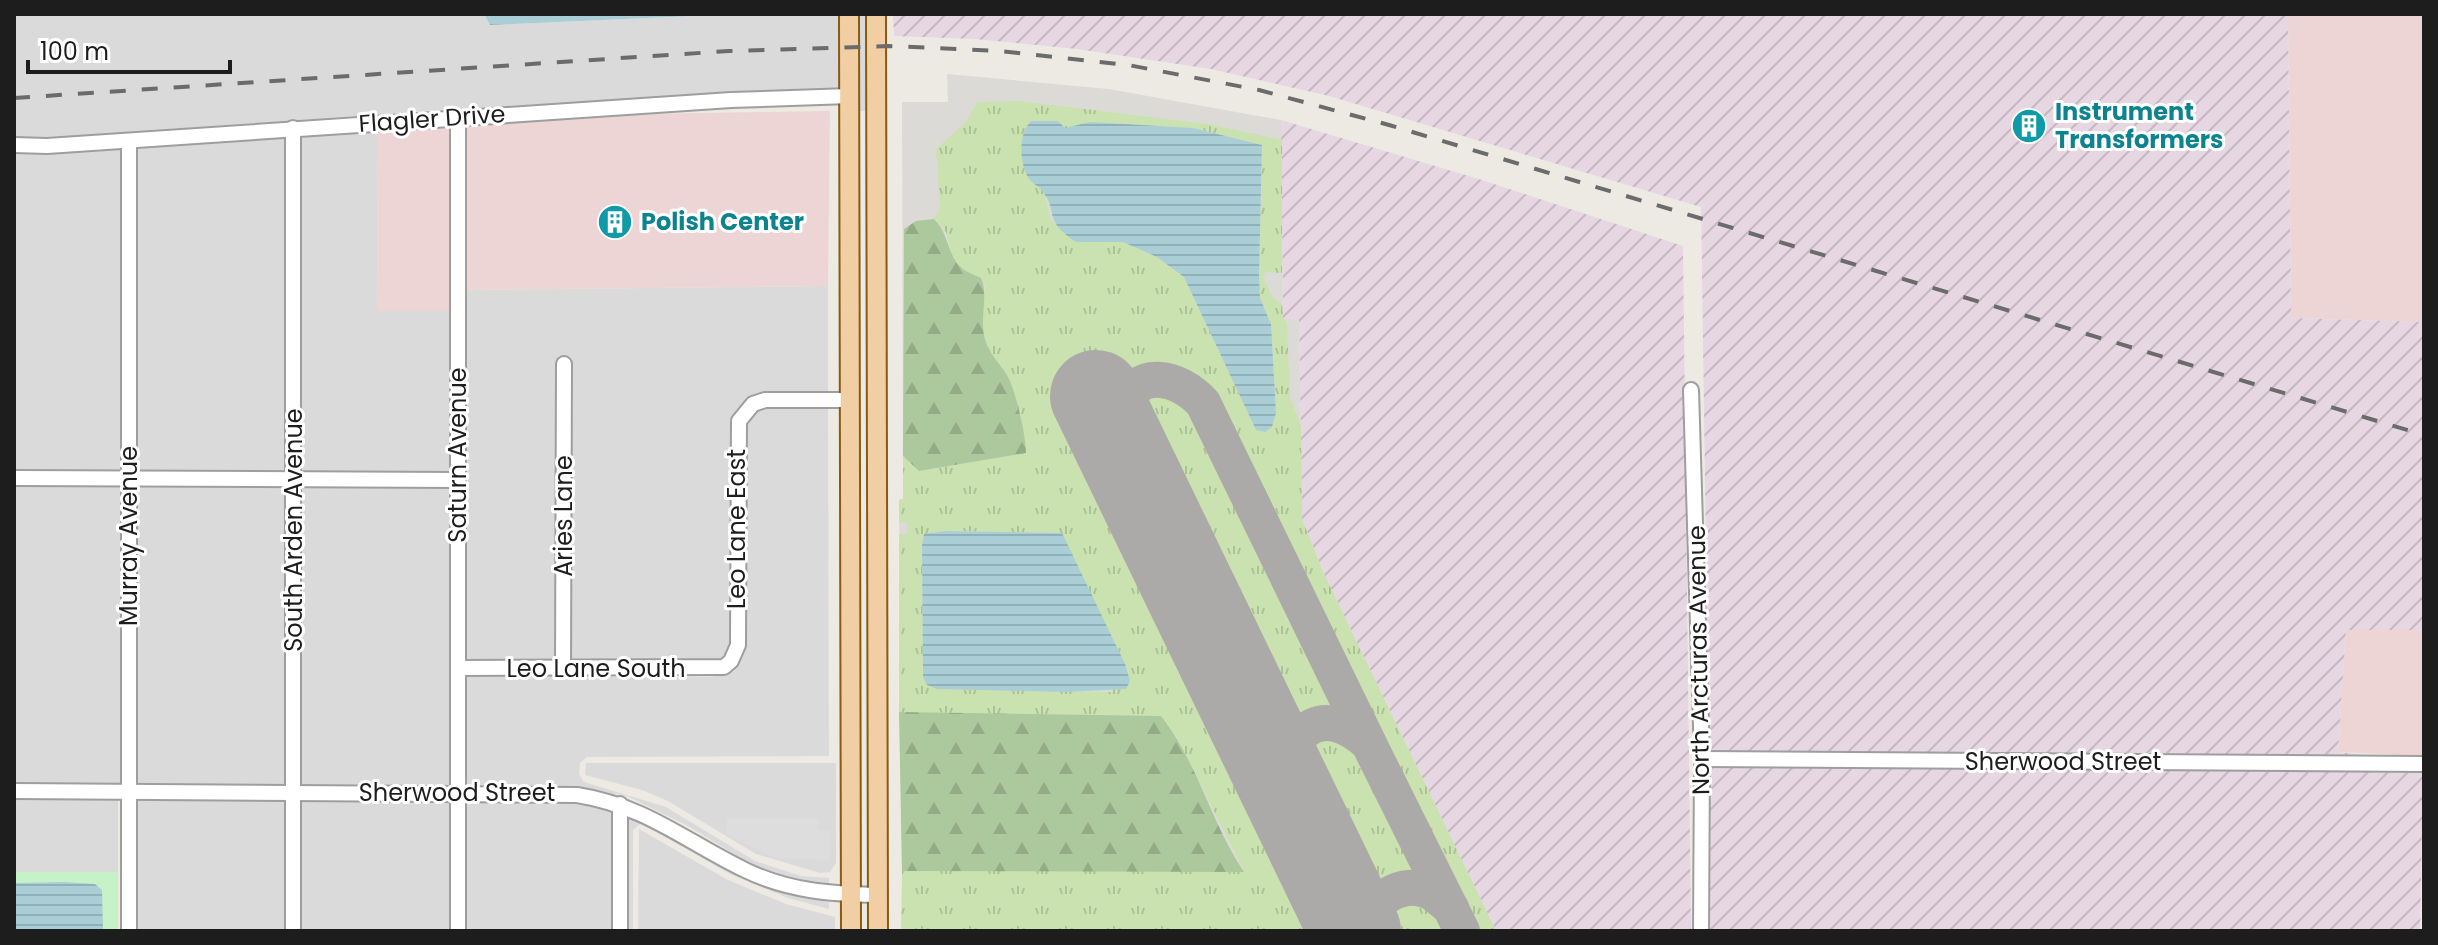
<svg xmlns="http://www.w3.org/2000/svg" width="2438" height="945" viewBox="0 0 2438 945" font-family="Poppins,sans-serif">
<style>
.residential{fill:#dbdada}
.commercial{fill:#edd5d5}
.industrial{fill:url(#industrial-furrows)}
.airport{fill:#dcdad6}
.grass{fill:url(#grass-tufts);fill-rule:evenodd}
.forest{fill:url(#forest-firs)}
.park{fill:#c5f3c7}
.parking{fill:#ddd}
.water{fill:url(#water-rules)}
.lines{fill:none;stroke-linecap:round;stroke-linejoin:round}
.taxiway{stroke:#acaaa8;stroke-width:36}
.runway{stroke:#acaaa8;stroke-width:92}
.minor-casing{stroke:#9e9e9e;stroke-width:18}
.major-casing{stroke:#875b10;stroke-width:22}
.minor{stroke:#fff;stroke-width:14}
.major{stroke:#f2cea5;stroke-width:18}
.rail{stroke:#6b6b6b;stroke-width:4;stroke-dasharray:16 16;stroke-linecap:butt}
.labels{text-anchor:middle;stroke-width:6;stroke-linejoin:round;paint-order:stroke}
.culture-label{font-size:24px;font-weight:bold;fill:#0d838f;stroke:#fff;text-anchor:start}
.street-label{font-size:24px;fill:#1d1d1d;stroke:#fff}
</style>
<defs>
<pattern id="industrial-furrows" width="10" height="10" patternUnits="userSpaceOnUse" patternTransform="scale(2)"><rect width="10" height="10" fill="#e6d7e3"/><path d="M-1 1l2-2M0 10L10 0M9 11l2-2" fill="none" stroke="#c5b8c2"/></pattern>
<pattern id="grass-tufts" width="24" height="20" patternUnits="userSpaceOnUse" patternTransform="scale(2)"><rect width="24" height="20" fill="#cae2af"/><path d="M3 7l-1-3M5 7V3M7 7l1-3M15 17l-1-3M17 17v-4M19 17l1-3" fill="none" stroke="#adc196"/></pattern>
<pattern id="forest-firs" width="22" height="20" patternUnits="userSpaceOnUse" patternTransform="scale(2)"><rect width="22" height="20" fill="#acc89d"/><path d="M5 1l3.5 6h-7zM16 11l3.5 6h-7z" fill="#94ab87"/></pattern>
<pattern id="water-rules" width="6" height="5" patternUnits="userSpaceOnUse" patternTransform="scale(2)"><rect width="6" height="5" fill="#a9ced6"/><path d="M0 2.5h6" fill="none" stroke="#91b0b7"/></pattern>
</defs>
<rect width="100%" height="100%" fill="#edeae4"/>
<g class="residential">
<path d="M14,14H484L490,25L737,14H842L843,89L451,109L47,138L14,137Z"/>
<path d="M856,14H867L866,111H857Z"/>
<path d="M378,130L377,310L451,311V472H301L300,136Z"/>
<path d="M286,136L287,472L136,471V148Z"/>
<path d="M122,149V471H14V152L47,154Z"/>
<path d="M828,286V392H764L749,397L733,417L730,433L731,644L726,656L711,662L570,660L571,357L558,356L556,660H466L465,290Z"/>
<path d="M766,408H828L829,756L587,757L580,763L579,774L584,782L666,807L755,861L801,876L829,878V886L780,876L749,863L688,826L627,796L577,787L465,785L466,676L712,677L735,671L745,645V424L756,411Z"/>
<path d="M14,486L122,487V785L14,783Z"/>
<path d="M136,487L287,488L286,785H136Z"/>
<path d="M301,488H451V785H300Z"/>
<path d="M586,763H836V863L830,872L820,873L756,854L668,801L642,790L585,775Z"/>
<path d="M14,799L118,800V872H14Z"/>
<path d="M451,800V931H300V801Z"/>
<path d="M465,800L555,801L613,810V931H465Z"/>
<rect x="136" y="801" width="150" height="130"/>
<path d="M627,815L743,878L776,891L829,902V909L788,898L730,874L641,823L633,830V931H627Z"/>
<path d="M639,829L728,880L786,904L835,917V931H638Z"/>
</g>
<g class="commercial">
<path d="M2288,14H2424V322L2291,318Z"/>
<path d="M830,111L828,286L465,290V125L635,114Z"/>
<path d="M451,126V311H377L378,130Z"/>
<path d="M2346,630H2424V756L2338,752Z"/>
</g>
<g class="industrial">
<path d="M893,14H2288L2291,318L2424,322V630H2346L2338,752L2366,755L1709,751L1701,207L1329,96L1211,69L1077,49L975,39L894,36Z"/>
<path d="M1281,120L1482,180L1683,246L1691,931H1496L1324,574L1302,519L1299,320H1283Z"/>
<path d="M1709,767L2423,772L2420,931H1708Z"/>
</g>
<path class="airport" d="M947,74L1109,89L1281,120L1283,319L1299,320L1302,519L1324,574L1496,931H1270L1244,872L902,871L899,500L903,499L902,102H948Z"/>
<g class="grass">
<path d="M1019,101L1208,124L1282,140V273L1266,272L1263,277L1273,298L1282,304L1283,319L1287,323L1290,398L1301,425L1302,519L1324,574L1496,931H1471L1208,392C1165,349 1117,379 1073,404L1329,931H901L902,871H1244L1177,737L1161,716L899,712V534H907V523L899,522V500L903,499V456L919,471L1026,453L1010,380L988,352L981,324L985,286L981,278L962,269L951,253L946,232L934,219L940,207L936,149L965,123L977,102ZM1065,128H1193L1262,145L1259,275L1260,298L1271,324L1276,413L1256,430L1184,277L1157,257L1123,242H1076L1051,220L1045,193ZM945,531L1062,533L1113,692L937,689L923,677L922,546L924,535Z"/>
<path d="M1166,388L1185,395L1193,404L1341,710L1305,712L1281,724L1133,418C1132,396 1146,389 1166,388Z"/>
<path d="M1327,736H1339L1361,749L1423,875L1396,874L1361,889L1301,766L1306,747Z"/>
<path d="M1423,900L1441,913L1450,931H1386C1388,909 1402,901 1423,900Z"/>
</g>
<g class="forest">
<path d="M934,219C949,233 947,257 963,269C968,273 976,275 981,278C989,295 979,319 985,339C989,356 1003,365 1010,381C1017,398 1026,436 1026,453L919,471L903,456L904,229L916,221Z"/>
<path d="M899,712L1161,716C1198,763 1211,823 1244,872L902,871Z"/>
</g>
<rect class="park" x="14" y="872" width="104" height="59"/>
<path class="parking" d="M727,818L818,819V831H830V860L774,857L727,835Z"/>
<g class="water">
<path d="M484,14H737L490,25Z"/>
<path d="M1031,121H1058L1065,128L1090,122L1193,128L1262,145L1259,275L1260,298L1271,324L1276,413L1272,427L1265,432L1256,430L1184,277L1157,257L1123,242H1076C1042,219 1059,213 1043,192C1040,187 1033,184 1029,179C1019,163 1018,134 1031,121Z"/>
<path d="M945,531L1062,533L1125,664L1130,681L1126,689L1066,692L937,689L927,685L923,677L922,546L924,534Z"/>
<path d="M64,882L95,884L102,890L103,931H14V883Z"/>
</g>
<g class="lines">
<g class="taxiway">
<path d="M1118,441C1119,431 1117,418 1121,409C1136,366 1178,376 1203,403L1369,744"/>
<path d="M1282,780C1290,726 1325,703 1369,744L1462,931"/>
<path d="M1365,931C1368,901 1402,878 1431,892C1438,896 1445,904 1451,908"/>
</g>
<path class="runway" d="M1096,396L1355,931"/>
<g class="minor-casing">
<g id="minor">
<path d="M14,145L47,146L731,100L850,96"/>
<path d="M1691,390L1702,759L1701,931"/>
<path d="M14,478L458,480"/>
<path d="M459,668L724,667L731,661L738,645L739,421L753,404L765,400H851"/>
<path d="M563,668L564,364"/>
<path d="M1702,759L2424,764"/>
<path d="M14,791L577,795C646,806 685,841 745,870C788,891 831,894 878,895"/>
<path d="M129,931V141"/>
<path d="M293,931V128"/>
<path d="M458,931V117"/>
<path d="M620,931V804"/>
</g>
</g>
<g class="major-casing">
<g id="major">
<path d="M849,14L851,931"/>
<path d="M876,14L878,931"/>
</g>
</g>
<use href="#minor" class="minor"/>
<use href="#major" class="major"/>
<path class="rail" d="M14,98L729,51L889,46L1000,51L1128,65L1259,90L1389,125L2424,435"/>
</g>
<defs>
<g id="building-disc" transform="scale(1.8)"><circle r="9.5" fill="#0f9aa8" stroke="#fff"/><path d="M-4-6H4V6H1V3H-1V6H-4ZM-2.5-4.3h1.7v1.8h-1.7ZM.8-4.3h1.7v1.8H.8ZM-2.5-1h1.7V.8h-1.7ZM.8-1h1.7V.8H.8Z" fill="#fff"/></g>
</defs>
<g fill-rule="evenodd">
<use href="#building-disc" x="2029" y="126"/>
<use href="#building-disc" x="615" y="222"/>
</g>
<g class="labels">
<g class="culture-label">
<text x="2055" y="120">Instrument<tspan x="2055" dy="28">Transformers</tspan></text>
<text x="641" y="230">Polish Center</text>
</g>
<g class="street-label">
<text transform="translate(432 119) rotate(-4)" y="8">Flagler Drive</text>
<text transform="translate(458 455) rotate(-90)" y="8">Saturn Avenue</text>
<text transform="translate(564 516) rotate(-90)" y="8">Aries Lane</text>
<text transform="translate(737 529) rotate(-90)" y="8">Leo Lane East</text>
<text transform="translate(294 530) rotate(-90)" y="8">South Arden Avenue</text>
<text transform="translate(129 536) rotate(-90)" y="8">Murray Avenue</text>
<text transform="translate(1699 660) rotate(-91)" y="8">North Arcturas Avenue</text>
<text x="596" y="677">Leo Lane South</text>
<text x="2063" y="770">Sherwood Street</text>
<text x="457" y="801">Sherwood Street</text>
</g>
</g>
<rect width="2438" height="945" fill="none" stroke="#1d1d1d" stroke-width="32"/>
<path d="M28 60v12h202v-12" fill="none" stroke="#1d1d1d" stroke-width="4"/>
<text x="40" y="60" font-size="24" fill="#1d1d1d" stroke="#ffffff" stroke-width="6" paint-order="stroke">100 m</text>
</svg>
